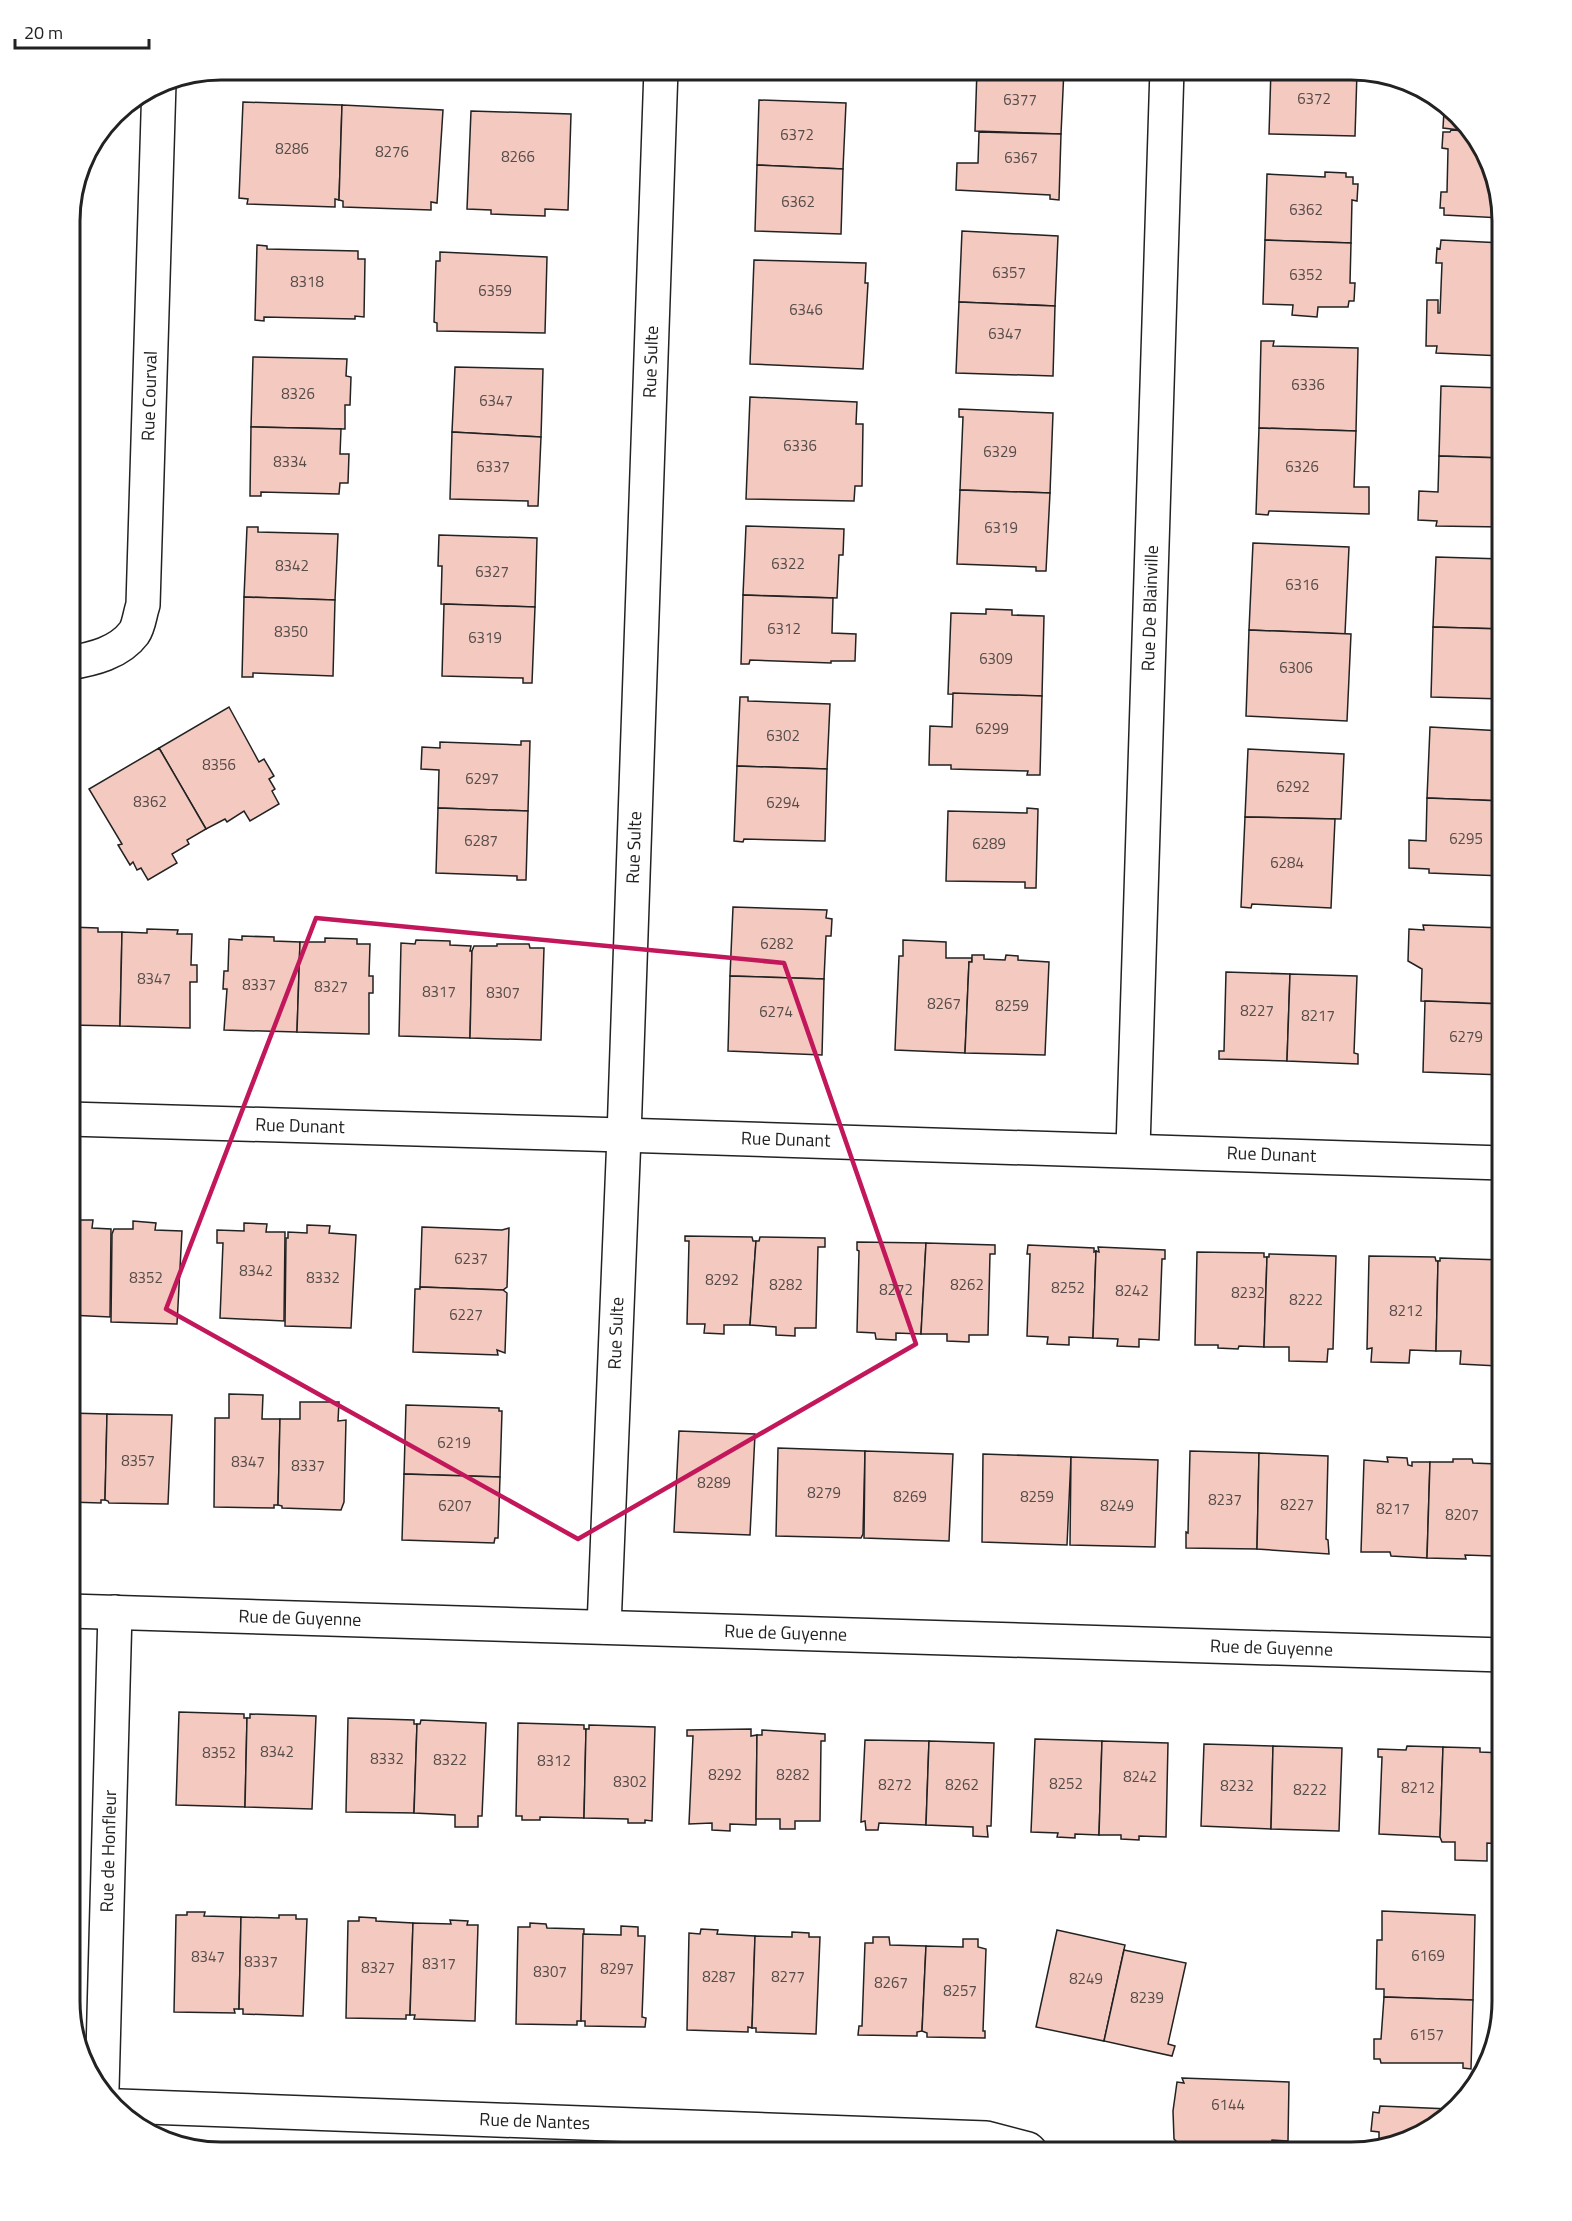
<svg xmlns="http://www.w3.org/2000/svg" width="1572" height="2221" viewBox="0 0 1572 2221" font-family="'Titillium Web',sans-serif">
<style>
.building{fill:#f3c9c0;stroke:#222;stroke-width:1.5}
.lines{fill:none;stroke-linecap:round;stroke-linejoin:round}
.street-casing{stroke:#222;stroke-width:36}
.street{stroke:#fff;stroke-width:33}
.marked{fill:none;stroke:#c2185b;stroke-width:4.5;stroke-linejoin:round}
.labels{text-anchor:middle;stroke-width:4.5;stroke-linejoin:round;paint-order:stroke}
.number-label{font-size:15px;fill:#564c4a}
.street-label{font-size:18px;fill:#222;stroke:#fff}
.rim{fill:none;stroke:#222;stroke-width:3}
</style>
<rect width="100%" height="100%" fill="#fff"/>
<g class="building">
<path d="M977,69H1064L1061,134L975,131Z"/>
<path d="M1271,69L1357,72L1355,136L1269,134Z"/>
<path d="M1283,69H1353L1352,72Z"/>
<path d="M759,100L846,103L843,169L757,165Z"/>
<path d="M243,102L342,105L339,200L335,199V207L247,204L248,199L239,198Z"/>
<path d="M342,105L443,110L437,203L431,202V210L343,207V201L339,200Z"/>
<path d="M471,111L571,114L568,210L545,209V216L491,214V210L467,209Z"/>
<path d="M1444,111H1449L1468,131L1443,128Z"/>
<path d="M1451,130L1468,131L1482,145L1502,218L1444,215V208H1440L1441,192H1447L1448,149L1442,148L1443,132H1450Z"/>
<path d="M979,132L1061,134L1059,200L1050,199V195L956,190L957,163H978Z"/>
<path d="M757,165L843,169L841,234L755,231Z"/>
<path d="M1325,172L1346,173V177H1353V184H1358L1357,201L1352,200L1351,243L1265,240L1267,174L1325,177Z"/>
<path d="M962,231L1058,236L1055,306L959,302Z"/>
<path d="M1265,240L1351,243L1350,283H1355L1354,301H1349L1348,307H1318L1317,317L1292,315L1293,305L1263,304Z"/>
<path d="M1441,240L1503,243V356L1436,353L1437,346H1426L1427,300H1438V313H1440L1442,263H1436L1437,248L1440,249Z"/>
<path d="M257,245L267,246V249L358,251V259H365L364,317L355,316V319L264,317V321L255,320Z"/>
<path d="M440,252L547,257L545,333L437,331V323L434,322L436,261H440Z"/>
<path d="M754,260L866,263L865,283H868L863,369L750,364Z"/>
<path d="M959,302L1055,306L1053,376L956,373Z"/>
<path d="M1261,341H1274L1273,346L1358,348L1356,431L1259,428Z"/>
<path d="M253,357L347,359L346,376L351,377L350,405H345V429L251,427Z"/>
<path d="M455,367L543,369L541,437L452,432Z"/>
<path d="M1441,386L1503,388V458L1439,456Z"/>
<path d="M750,397L857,402L856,424H863L862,486H855L854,501L746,499Z"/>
<path d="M959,409L1053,413L1050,493L960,490L963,417H959Z"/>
<path d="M251,427L341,429L340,454H349L348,483H340L339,494L261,492V496H250Z"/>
<path d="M1259,428L1356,431L1354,487H1369V514L1269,511L1268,515L1256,514Z"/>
<path d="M452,432L541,437L538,506H528V501L450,499Z"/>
<path d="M1439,456L1503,458V527L1436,526L1437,521L1418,520L1419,491L1438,492Z"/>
<path d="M960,490L1050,493L1046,571H1036V567L957,564Z"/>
<path d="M746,526L844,529L843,555H839L837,598L743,595Z"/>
<path d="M247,527H258V532L338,534L335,600L244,597Z"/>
<path d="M439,535L537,538L535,607L441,604L442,566H438Z"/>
<path d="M1253,543L1349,547L1345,634L1249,630Z"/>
<path d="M1436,557L1503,559V629L1433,627Z"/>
<path d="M743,595L833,598L832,633L856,634L855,661H831V663L750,660L749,664H741Z"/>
<path d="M244,597L335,600L333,676L253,673V677H242Z"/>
<path d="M444,604L535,607L532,683H523V678L442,676Z"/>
<path d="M986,609L1012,610V615L1044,616L1042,696L948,694L951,613L986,614Z"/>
<path d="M1433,627L1503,629V699L1431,697Z"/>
<path d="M1249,630L1351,634L1347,721L1246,716Z"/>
<path d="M953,693L1042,696L1040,775H1027L1028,771L951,769V765H929L930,726L952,727Z"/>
<path d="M740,697H748V701L830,704L827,769L737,766Z"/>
<path d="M229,707L259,762L264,759L274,776L269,779L275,789L272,791L279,804L250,821L244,811L227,822L225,819L206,829L159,748Z"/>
<path d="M1430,727L1503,731V801L1427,798Z"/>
<path d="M521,741H530L528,811L438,808L439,770L421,769L422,747L440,748V742L521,745Z"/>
<path d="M159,748L206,829L187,840L189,844L172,854L177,863L148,880L141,868L137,870L133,862L130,865L118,845L122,844L89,789Z"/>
<path d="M1248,749L1344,754L1341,819L1245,817Z"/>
<path d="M737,766L827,769L825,841L744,839L743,842L734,841Z"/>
<path d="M1427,798L1503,801V876L1429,873V869L1409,868V840L1426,841Z"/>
<path d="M438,808L528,811L526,880H517V876L436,873Z"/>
<path d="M1027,808L1038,809L1036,888H1025V882L946,881L948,811L1027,813Z"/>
<path d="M1245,817L1335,819L1331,908L1252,904L1251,908L1241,907Z"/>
<path d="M733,907L827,910L826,918L832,919L831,936H826L824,979L730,976Z"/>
<path d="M1423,925L1503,928V1004L1421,1001L1422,969L1408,961L1409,929L1424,930Z"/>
<path d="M69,927L98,928V932H122L120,1026L69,1025Z"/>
<path d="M147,929L178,930L177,934H192L191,965H197V982H190V1028L120,1026L122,932L147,933Z"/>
<path d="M242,936L274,937V941L300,942L297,1032L224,1030L227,989H223L224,971H228L229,939L242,940Z"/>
<path d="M325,938L357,939V944H370L369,976H373V993H369V1034L297,1032L300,942H325Z"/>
<path d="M416,940L450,941V945L471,946L470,951H472L470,1038L399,1036L401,943L415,944Z"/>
<path d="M903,940L946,942V958H972V962H969L965,1053L895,1050L899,956H903Z"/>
<path d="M497,944H529L530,948H544L541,1040L470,1038L472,951L474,946H497Z"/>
<path d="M972,955H984V959L1005,960L1006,955L1018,956V960L1049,962L1045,1055L965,1053L969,962H972Z"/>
<path d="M1226,972L1290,974L1287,1061L1219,1059V1051H1224Z"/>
<path d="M1290,974L1357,976L1354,1053L1358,1054V1064L1287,1061Z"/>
<path d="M730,976L824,979L822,1055L728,1051Z"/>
<path d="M1425,1001L1503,1004V1075L1423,1072Z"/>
<path d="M70,1220H93L92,1228L111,1229L110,1317L69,1315Z"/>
<path d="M133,1221L156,1223L155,1230L182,1231L177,1324L111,1322L112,1234L114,1229H133Z"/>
<path d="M244,1223L267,1224L266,1232H285L284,1321L220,1318L223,1243H217V1230L244,1231Z"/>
<path d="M307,1225L330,1226L329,1233L356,1235L351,1328L285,1326L286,1238H288V1232L307,1233Z"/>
<path d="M422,1227L502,1230L509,1228L507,1287L503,1290L420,1287Z"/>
<path d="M685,1236L752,1237L753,1241H756L750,1325H724V1334L704,1333L705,1324H687L689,1241H685Z"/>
<path d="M760,1237L825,1238V1247H818L816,1328H795V1336L776,1335V1327L750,1325L756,1241H759Z"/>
<path d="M857,1242L926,1243L921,1334L896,1333V1340L876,1339L875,1333L857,1332L859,1251L857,1250Z"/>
<path d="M926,1243L995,1245V1254H990L988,1335H969V1342L947,1341V1334H921Z"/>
<path d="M1028,1245L1094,1248V1252L1096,1251L1093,1338L1069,1337V1345L1047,1344L1048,1337L1027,1336L1030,1254H1027Z"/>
<path d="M1098,1247L1165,1250V1259H1162L1159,1340L1139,1339V1347L1117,1346L1118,1339L1093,1338L1096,1251L1099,1252Z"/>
<path d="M1197,1252L1264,1253V1257H1267L1264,1347L1239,1346L1238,1349L1218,1348V1345H1195Z"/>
<path d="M1269,1254L1336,1256L1333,1349H1328L1327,1362L1289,1361V1347H1264L1267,1257H1269Z"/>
<path d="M1369,1256L1435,1257L1436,1261H1438L1436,1351L1410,1350L1409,1363L1371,1362L1372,1348L1367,1349Z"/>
<path d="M1440,1258L1503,1260V1353H1499L1498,1366L1460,1364L1461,1351H1436L1438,1261H1440Z"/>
<path d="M420,1287L503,1290L507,1293L505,1353L497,1350L498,1355L413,1352L415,1289H420Z"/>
<path d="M229,1394L263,1395L262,1419H280L278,1505H274V1508L214,1507L215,1418H229Z"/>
<path d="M300,1402H339L338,1421L346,1420L344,1502L341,1510L282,1508V1506L278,1505L280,1419H300Z"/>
<path d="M406,1405L499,1408V1411H502L500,1477L404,1474Z"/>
<path d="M69,1413L107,1414L105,1500H101V1503L69,1502Z"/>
<path d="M107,1414L172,1415L168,1504L109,1503L108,1501L105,1500Z"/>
<path d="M679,1431L755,1434L750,1535L674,1532Z"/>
<path d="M778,1448L865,1451L863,1534L861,1538L776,1536Z"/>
<path d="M865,1451L953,1454L949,1541L864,1538Z"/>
<path d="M1190,1451L1259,1453L1257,1549L1186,1548V1532L1188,1533Z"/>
<path d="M1259,1453L1328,1456L1326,1539L1328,1540L1329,1554L1257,1549Z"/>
<path d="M983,1454L1071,1457L1067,1545L982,1542Z"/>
<path d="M1071,1457L1158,1460L1155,1547L1070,1545Z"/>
<path d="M1387,1457L1407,1458L1408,1465L1412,1466V1462H1430L1427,1558L1391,1556L1390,1552H1361L1364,1460L1388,1462Z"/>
<path d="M1453,1459H1472L1473,1463L1497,1464L1494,1556L1465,1555L1466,1559L1427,1558L1430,1462H1453Z"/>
<path d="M404,1474L500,1477L498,1538H495L494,1543L402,1540Z"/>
<path d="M179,1712L244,1714V1718H247L245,1807L176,1805Z"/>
<path d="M250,1714L316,1716L312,1809L245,1807L247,1718H250Z"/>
<path d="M348,1718L414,1720V1724H417L414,1813L346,1812Z"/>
<path d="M421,1720L486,1723L482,1816H478V1827H455V1815L414,1813L417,1724H420Z"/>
<path d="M518,1723L584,1725V1729H586L584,1818L540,1817V1820H522V1816H516Z"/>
<path d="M589,1725L655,1727L652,1821L645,1820V1823H628V1819L584,1818L586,1729H589Z"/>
<path d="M751,1729V1736L757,1735L756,1825L730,1824V1831L712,1830V1823L689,1824L693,1736H687V1730Z"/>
<path d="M762,1730L825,1734V1741H821L820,1821H795V1829H780V1819H756L757,1735H762Z"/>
<path d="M1035,1739L1102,1741L1099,1835L1075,1834V1838L1057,1837L1058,1833L1031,1832Z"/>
<path d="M865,1740L929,1741L926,1825L879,1823L878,1830H866L865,1821L861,1822Z"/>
<path d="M929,1741L994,1743L991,1826H987L988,1837L973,1836V1827L926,1825Z"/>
<path d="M1102,1741L1168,1743L1166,1837L1139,1836V1840L1121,1839V1835H1099Z"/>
<path d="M1204,1744L1273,1746L1271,1829L1201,1826Z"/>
<path d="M1273,1746L1342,1748L1339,1831L1271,1829Z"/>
<path d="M1407,1746L1443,1747L1440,1837L1379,1834L1382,1757H1378V1749L1406,1750Z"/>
<path d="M1443,1747L1480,1748V1752L1503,1753V1844L1487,1843V1861L1455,1860V1842H1442L1440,1837Z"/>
<path d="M1382,1911L1475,1915L1473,2000L1384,1997V1989H1376L1377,1940H1382Z"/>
<path d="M187,1912H205L204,1916L241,1917L239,2009H234L235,2013L174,2012L176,1915H187Z"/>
<path d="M279,1915H296V1919H307L303,2016L243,2014V2009H239L241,1917L279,1918Z"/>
<path d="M359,1917L376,1918V1921L413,1923L410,2015H406V2019L346,2018L348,1921H359Z"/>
<path d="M450,1920L468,1921L467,1925H478L475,2021L414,2019L415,2015H410L413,1923L451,1924Z"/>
<path d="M530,1923L546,1924L547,1928L584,1929L581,2021H577V2025L516,2024L518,1927H530Z"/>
<path d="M621,1926L638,1927V1936H645L642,2017L646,2018L645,2027L585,2026V2021H581L583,1934L621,1935Z"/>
<path d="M701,1929L718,1930L717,1934L755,1936L752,2028L748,2027V2032L687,2030L689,1933L700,1934Z"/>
<path d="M1057,1930L1125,1945L1104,2041L1036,2027Z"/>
<path d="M792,1932L809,1933V1937H820L816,2034L756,2032V2028H752L755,1936L792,1937Z"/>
<path d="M873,1937H889L890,1945L926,1946L922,2031L917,2032V2036L858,2035L859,2026H862L865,1943H873Z"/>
<path d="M963,1939H978V1947L986,1949L983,2031H985V2038L927,2037V2033L922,2031L926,1946L963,1947Z"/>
<path d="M1124,1950L1186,1963L1168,2044L1175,2046L1172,2056L1104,2041Z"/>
<path d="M1384,1997L1473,2000L1471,2069L1463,2068V2063H1381L1380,2059H1374V2039H1381Z"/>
<path d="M1182,2078L1289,2082L1288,2141L1272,2140L1271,2152L1179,2148L1180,2142H1177L1174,2139L1173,2111L1177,2082L1184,2083Z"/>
<path d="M1380,2106L1449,2109L1427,2131L1379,2145V2132L1371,2131L1373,2112L1379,2113Z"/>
<path d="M1179,2148L1261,2152H1179Z"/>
</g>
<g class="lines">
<g class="street-casing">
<g id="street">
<path id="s1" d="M69,663C93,659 119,653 134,633C139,626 140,613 143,605L159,83"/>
<path id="s2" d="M69,1119C547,1134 1025,1144 1503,1163"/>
<path id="s3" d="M1133,1148L1167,69"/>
<path id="s4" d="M69,1611L1503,1655"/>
<path id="s5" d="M604,1627L624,1136L661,69"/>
<path id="s6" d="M102,2089L115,1612"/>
<path id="s7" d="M119,2106L986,2138L1028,2149L1031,2152"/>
</g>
</g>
<use href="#street" class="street"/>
</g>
<path class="marked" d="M316,918L784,963L916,1344L578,1539L166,1309Z"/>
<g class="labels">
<g class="number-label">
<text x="1314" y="104">6372</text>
<text x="1020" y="105">6377</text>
<text x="797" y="140">6372</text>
<text x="292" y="154">8286</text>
<text x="392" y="157">8276</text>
<text x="518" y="162">8266</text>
<text x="1021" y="163">6367</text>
<text x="798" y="207">6362</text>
<text x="1306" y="215">6362</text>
<text x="1009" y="278">6357</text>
<text x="1306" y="280">6352</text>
<text x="307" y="287">8318</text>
<text x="495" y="296">6359</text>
<text x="806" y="315">6346</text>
<text x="1005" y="339">6347</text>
<text x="1308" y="390">6336</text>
<text x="298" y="399">8326</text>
<text x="496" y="406">6347</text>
<text x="800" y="451">6336</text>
<text x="1000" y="457">6329</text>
<text x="290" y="467">8334</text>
<text x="493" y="472">6337</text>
<text x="1302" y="472">6326</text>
<text x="1001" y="533">6319</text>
<text x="788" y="569">6322</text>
<text x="292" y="571">8342</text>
<text x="492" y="577">6327</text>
<text x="1302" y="590">6316</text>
<text x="784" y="634">6312</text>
<text x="291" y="637">8350</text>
<text x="485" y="643">6319</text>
<text x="996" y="664">6309</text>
<text x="1296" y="673">6306</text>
<text x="992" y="734">6299</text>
<text x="783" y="741">6302</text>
<text x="219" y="770">8356</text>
<text x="482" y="784">6297</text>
<text x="1293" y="792">6292</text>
<text x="150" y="807">8362</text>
<text x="783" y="808">6294</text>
<text x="1466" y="844">6295</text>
<text x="481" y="846">6287</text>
<text x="989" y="849">6289</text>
<text x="1287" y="868">6284</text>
<text x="777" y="949">6282</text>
<text x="154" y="984">8347</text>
<text x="259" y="990">8337</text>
<text x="331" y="992">8327</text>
<text x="439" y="997">8317</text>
<text x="503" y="998">8307</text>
<text x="944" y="1009">8267</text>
<text x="1012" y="1011">8259</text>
<text x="1257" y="1016">8227</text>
<text x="776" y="1017">6274</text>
<text x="1318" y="1021">8217</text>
<text x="1466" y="1042">6279</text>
<text x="471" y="1264">6237</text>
<text x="256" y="1276">8342</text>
<text x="146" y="1283">8352</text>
<text x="323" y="1283">8332</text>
<text x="722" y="1285">8292</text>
<text x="786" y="1290">8282</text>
<text x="967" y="1290">8262</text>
<text x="1068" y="1293">8252</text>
<text x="896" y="1295">8272</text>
<text x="1132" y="1296">8242</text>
<text x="1248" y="1298">8232</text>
<text x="1306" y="1305">8222</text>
<text x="1406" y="1316">8212</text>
<text x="466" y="1320">6227</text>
<text x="454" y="1448">6219</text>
<text x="138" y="1466">8357</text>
<text x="248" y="1467">8347</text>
<text x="308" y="1471">8337</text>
<text x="714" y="1488">8289</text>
<text x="824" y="1498">8279</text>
<text x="910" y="1502">8269</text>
<text x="1037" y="1502">8259</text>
<text x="1225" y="1505">8237</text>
<text x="1297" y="1510">8227</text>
<text x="455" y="1511">6207</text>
<text x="1117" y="1511">8249</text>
<text x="1393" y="1514">8217</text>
<text x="1462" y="1520">8207</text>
<text x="277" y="1757">8342</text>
<text x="219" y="1758">8352</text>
<text x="387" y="1764">8332</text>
<text x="450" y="1765">8322</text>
<text x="554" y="1766">8312</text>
<text x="725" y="1780">8292</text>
<text x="793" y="1780">8282</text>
<text x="1140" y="1782">8242</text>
<text x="630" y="1787">8302</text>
<text x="1066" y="1789">8252</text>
<text x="895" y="1790">8272</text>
<text x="962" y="1790">8262</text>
<text x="1237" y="1791">8232</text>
<text x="1418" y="1793">8212</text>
<text x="1310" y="1795">8222</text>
<text x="1428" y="1961">6169</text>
<text x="208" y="1962">8347</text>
<text x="261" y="1967">8337</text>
<text x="439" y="1969">8317</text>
<text x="378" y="1973">8327</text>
<text x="617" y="1974">8297</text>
<text x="550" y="1977">8307</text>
<text x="719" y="1982">8287</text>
<text x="788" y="1982">8277</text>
<text x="1086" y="1984">8249</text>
<text x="891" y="1988">8267</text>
<text x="960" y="1996">8257</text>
<text x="1147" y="2003">8239</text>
<text x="1427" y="2040">6157</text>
<text x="1228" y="2110">6144</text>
</g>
<g class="street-label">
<text dy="6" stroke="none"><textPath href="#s5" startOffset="1266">Rue Sulte</textPath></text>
<text dy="6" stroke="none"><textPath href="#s1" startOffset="312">Rue Courval</textPath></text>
<text dy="6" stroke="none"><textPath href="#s3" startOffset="540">Rue De Blainville</textPath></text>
<text dy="6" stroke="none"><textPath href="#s5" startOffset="780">Rue Sulte</textPath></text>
<text dy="6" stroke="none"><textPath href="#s2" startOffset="231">Rue Dunant</textPath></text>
<text dy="6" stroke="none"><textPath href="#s2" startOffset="717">Rue Dunant</textPath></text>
<text dy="6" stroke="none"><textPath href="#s2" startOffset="1203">Rue Dunant</textPath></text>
<text dy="6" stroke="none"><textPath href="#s5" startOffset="294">Rue Sulte</textPath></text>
<text dy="6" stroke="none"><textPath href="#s4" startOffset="231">Rue de Guyenne</textPath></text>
<text dy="6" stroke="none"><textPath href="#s4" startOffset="717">Rue de Guyenne</textPath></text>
<text dy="6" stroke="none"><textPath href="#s4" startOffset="1203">Rue de Guyenne</textPath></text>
<text dy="6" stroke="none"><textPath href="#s6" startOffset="238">Rue de Honfleur</textPath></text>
<text dy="6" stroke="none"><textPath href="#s7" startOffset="416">Rue de Nantes</textPath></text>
</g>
</g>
<path d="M0 0H1572V2221H0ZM221 80H1351A141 141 0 0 1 1492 221V2001A141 141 0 0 1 1351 2142H221A141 141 0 0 1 80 2001V221A141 141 0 0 1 221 80Z" fill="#fff" fill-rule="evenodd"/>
<path class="rim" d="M221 80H1351A141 141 0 0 1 1492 221V2001A141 141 0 0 1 1351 2142H221A141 141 0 0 1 80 2001V221A141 141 0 0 1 221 80Z"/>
<path d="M15 39v9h134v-9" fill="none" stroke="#222222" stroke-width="3"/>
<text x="24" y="39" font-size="18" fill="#222222" stroke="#ffffff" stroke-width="4.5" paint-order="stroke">20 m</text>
</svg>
